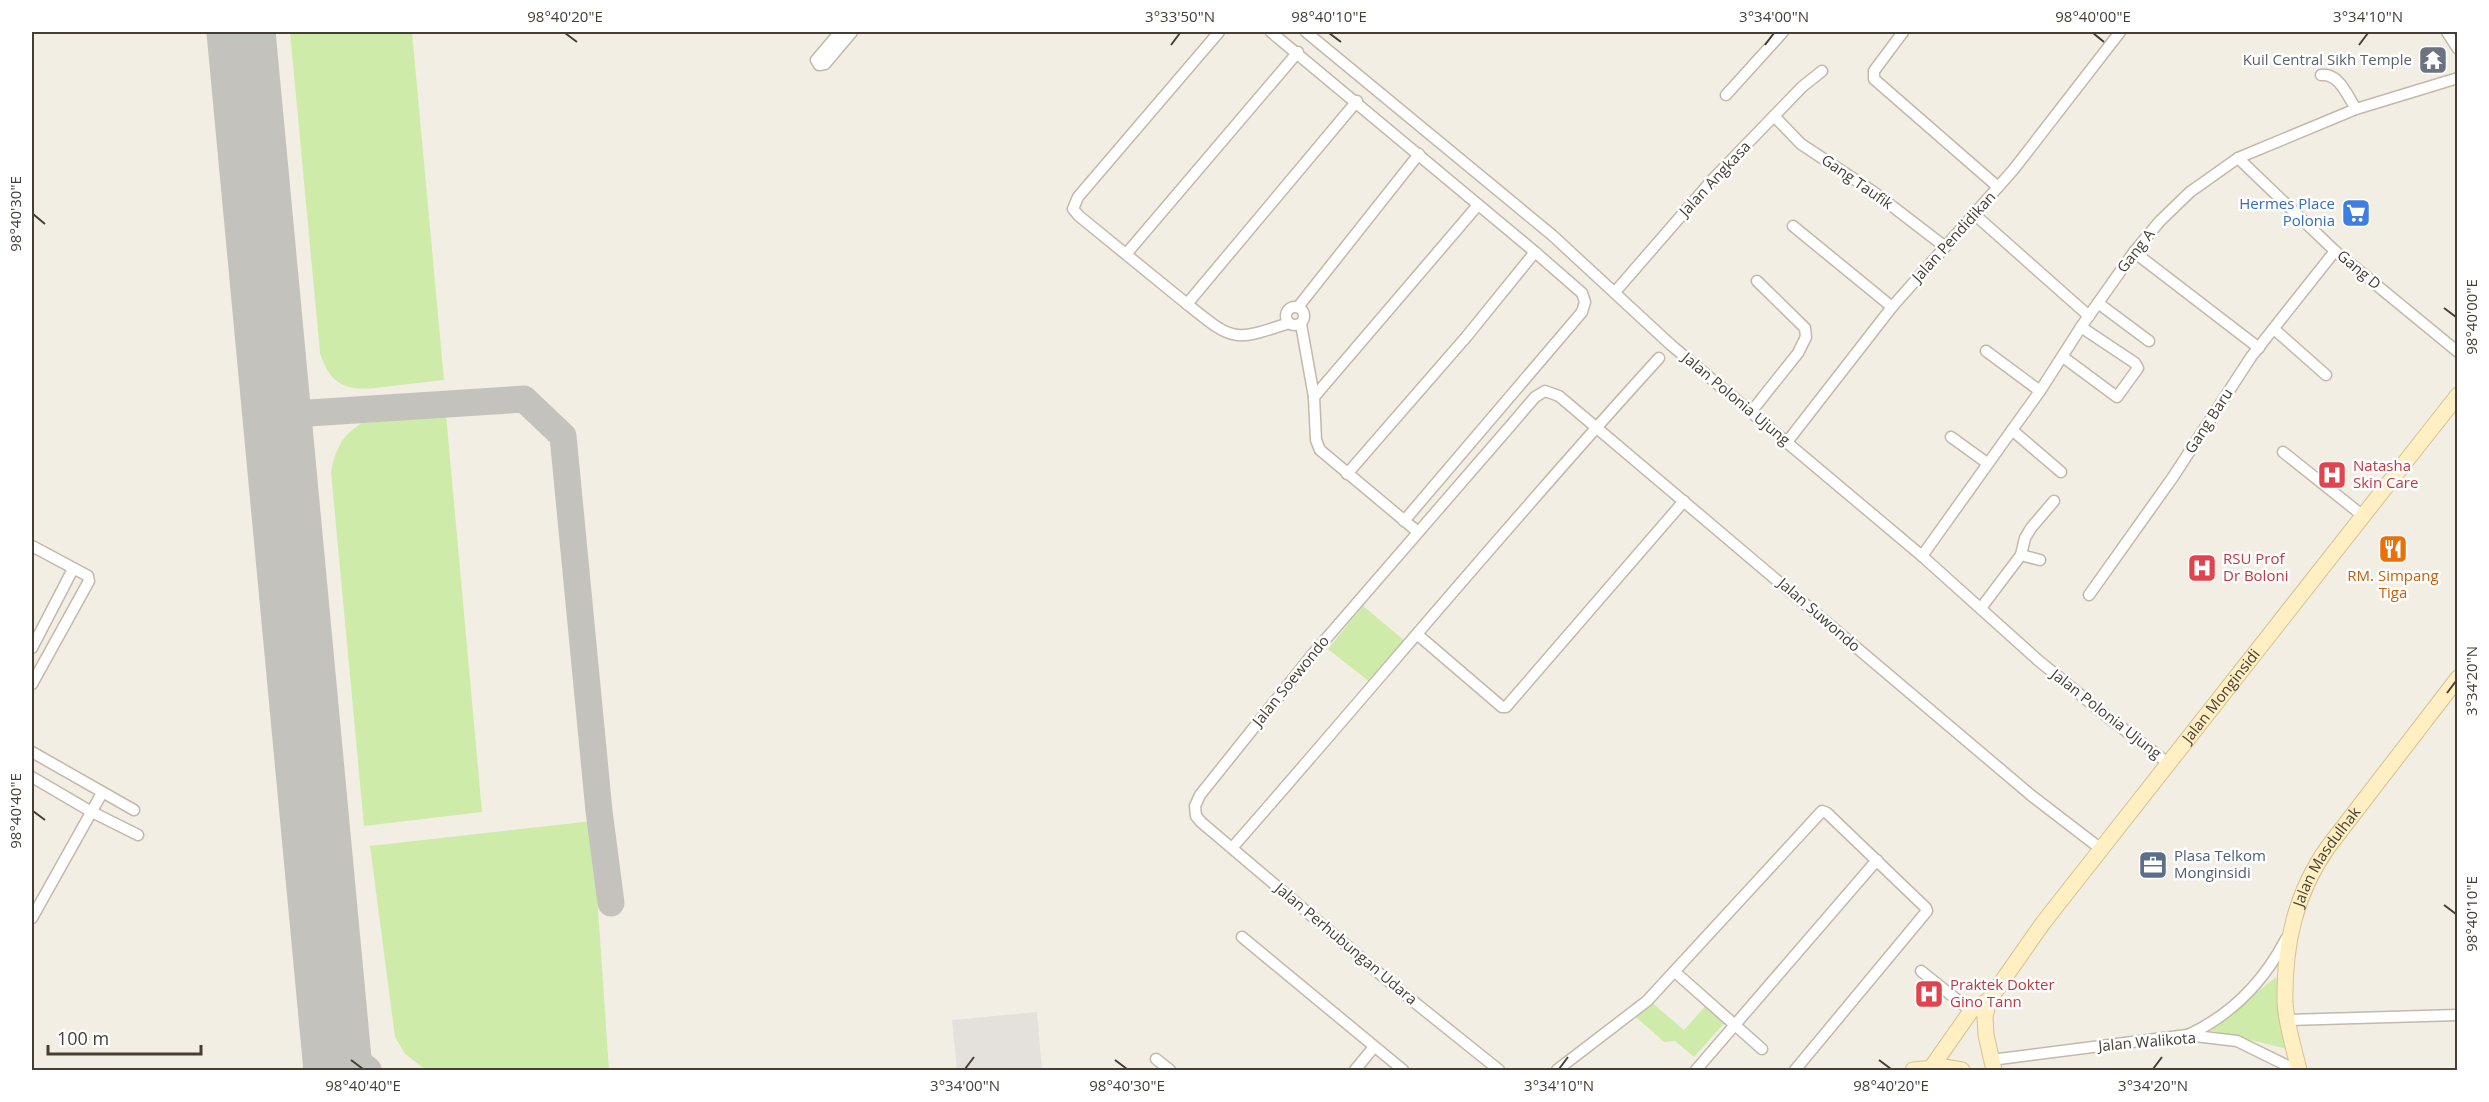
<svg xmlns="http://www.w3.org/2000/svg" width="2489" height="1102" viewBox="0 0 2489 1102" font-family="'Open Sans',sans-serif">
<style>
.green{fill:#cfebaa}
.parking{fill:#e4e1dd}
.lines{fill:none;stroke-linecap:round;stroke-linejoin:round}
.taxiway{stroke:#c4c2bc;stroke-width:27}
.runway{stroke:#c4c2bc;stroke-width:69}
.street-casing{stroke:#c2b9a9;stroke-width:13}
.secondary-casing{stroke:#d6c290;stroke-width:17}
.street{stroke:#fff;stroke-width:10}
.secondary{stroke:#ffefc2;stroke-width:15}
.ticks{fill:none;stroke:#463e34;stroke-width:2}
.labels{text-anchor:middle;stroke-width:5;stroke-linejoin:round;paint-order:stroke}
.worship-label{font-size:15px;fill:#5b616d;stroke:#fff;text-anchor:end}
.street-label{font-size:15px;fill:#463e34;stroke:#fff}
.shop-label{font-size:15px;fill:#366cbe;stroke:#fff;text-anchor:end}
.health-label{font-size:15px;fill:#be3a42;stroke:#fff;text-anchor:start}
.food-label{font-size:15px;fill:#c56008;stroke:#fff}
.service-label{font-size:15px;fill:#4e5e75;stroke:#fff;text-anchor:start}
.neatline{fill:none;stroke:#463e34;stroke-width:2}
.ticks-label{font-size:15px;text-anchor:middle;fill:#463e34}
</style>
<rect width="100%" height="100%" fill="#f3eee4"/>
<g class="green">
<path d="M290,32H412L444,380C426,382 409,384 391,386C356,391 332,393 320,353Z"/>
<path d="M446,414L482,812L364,826L331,472C335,450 342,435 362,423Z"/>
<path d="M1363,606L1405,641L1371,683L1328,649Z"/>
<path d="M592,821L609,1070H426L405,1054L395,1037L370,846Z"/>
<path d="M2276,977L2287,1049L2210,1030Z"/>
<path d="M1651,1002L1684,1030L1708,1003L1727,1020L1694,1057L1675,1041L1664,1042L1636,1017Z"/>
</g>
<path class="parking" d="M1037,1012L1042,1070H957L952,1020Z"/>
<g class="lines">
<g class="taxiway">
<path d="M309,413L524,399L563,436L599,811L611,903"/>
<path d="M336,1044L368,1070"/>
</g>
<path class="runway" d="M241,32L338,1070"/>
<g class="street-casing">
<g id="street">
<path d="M840,32L816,60L819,65L825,64L852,32"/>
<path d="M1219,32L1078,197L1073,209L1079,216L1187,304L1357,101"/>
<path d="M1271,32L1535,252"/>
<path d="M1306,32L1552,235L1671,345L1922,556L2039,661L2109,718L2169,764"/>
<path d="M1903,32L1874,71V79L1998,187"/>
<path d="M2447,32L2458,49"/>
<path d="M2321,75C2339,73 2347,95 2356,109"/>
<path d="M1726,95L1783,32"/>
<path d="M1774,116L1801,144L1875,193L1944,246"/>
<path d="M2238,158L2335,251L2458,352"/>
<path d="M1974,214L2089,316"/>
<path d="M1793,226L1892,307"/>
<path d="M2134,252L2259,348"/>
<path d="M1127,253L1298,52"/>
<path d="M1615,292L1713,179L1802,87L1822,71"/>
<path d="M2098,303L2149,341"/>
<path d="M1187,304C1233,341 1232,342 1289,323"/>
<circle cx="1295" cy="316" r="9"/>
<path d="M1298,307L1419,154"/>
<path d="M1301,324L1314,397L1316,440L1320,450L1418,532"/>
<path d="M2274,329L2326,375"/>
<path d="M1986,351L2040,391"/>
<path d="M2063,357L2117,397L2138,368L2135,363L2081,327"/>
<path d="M1314,397L1478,205"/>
<path d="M1751,412L1798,353L1806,337L1805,328L1757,281"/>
<path d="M2012,430L2061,472"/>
<path d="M1951,437L1987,463"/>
<path d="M1787,442L1892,307L2014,169L2120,32"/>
<path d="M2283,452L2362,515"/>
<path d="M1347,474L1467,336L1535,252L1582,293L1585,302L1582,312L1404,521"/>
<path d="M32,546L88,576L89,581L32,684"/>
<path d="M2021,555L2040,560"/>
<path d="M1922,556L2040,391L2081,327L2134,252L2160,221L2190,192L2238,158L2356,109L2458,78"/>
<path d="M2089,595L2173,477L2251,357L2335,251"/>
<path d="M1981,608L2021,555L2025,538L2031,528L2054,501"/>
<path d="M1418,635L1502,707H1506L1684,501"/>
<path d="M32,648L73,569"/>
<path d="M32,752L134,810"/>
<path d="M32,777L90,811L138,835"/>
<path d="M1232,848C1375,685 1513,518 1659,358"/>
<path d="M32,918L102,793"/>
<path d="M1242,937L1403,1070"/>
<path d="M1921,971L1971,1011"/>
<path d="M1675,972L1762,1049"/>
<path d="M2288,1020L2458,1015"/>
<path d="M2188,1035C2231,1015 2264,981 2286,939"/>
<path d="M1156,1059L1170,1070"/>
<path d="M1991,1060L2187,1035L2237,1041L2296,1070"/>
<path d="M1355,1070L1374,1047"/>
<path d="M1499,1070L1393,985L1201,822L1196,816L1195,806L1200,795L1312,655L1512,424L1535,397L1545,391L1559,396L2032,796L2101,849"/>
<path d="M1557,1070L1647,1001L1822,811L1827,813L1926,908L1927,911L1795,1070"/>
<path d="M1696,1070L1877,860"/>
</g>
</g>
<g class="secondary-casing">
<g id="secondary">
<path d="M1931,1068L1971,1011L1989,1000"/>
<path d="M1913,1070L1944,1067L1962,1070"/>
<path id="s1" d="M1994,1070L1986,1035L1985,1017L1989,1000L2043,923L2458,395"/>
<path id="s2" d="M2299,1070C2294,1048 2286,1024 2285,1002C2284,945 2295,894 2328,847L2458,678"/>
</g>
</g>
<use href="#street" class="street"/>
<use href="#secondary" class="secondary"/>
</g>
<path class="ticks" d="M565,33L577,42M1329,33L1341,42M2093,33L2104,42M1171,45L1180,33M1765,45L1774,33M2359,45L2368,33M33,214L45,224M2444,308L2456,317M2447,693L2456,681M33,811L45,820M2444,905L2456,914M351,1060L363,1069M1115,1060L1127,1069M1879,1060L1891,1069M965,1069L974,1057M1559,1069L1568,1057M2153,1069L2162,1057"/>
<defs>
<g id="temple-square" transform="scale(1.5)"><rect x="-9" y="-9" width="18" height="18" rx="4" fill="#6b7280" stroke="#fff"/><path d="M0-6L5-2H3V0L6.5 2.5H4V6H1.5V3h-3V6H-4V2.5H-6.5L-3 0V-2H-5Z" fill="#fff"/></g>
<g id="supermarket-square" transform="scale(1.5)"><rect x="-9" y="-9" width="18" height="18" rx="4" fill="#3f7fe0" stroke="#fff"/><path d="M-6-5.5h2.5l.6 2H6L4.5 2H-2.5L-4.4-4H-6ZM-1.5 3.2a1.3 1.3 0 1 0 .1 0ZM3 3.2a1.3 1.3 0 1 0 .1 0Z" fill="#fff"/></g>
<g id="hospital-square" transform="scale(1.5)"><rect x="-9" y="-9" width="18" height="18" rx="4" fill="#e0444e" stroke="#fff"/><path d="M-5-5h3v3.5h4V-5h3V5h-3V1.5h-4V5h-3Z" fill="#fff"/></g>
<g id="restaurant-square" transform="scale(1.5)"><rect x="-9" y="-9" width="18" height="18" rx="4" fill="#e8710a" stroke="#fff"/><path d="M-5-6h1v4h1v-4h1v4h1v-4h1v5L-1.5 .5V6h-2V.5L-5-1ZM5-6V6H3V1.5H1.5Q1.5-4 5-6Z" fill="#fff"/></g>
<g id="office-square" transform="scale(1.5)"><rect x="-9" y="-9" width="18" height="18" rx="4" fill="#5c6f8a" stroke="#fff"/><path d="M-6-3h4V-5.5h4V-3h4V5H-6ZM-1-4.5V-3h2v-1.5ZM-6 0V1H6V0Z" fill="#fff"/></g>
</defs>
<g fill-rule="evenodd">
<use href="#temple-square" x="2433" y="60"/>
<use href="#supermarket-square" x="2356" y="213"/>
<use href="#hospital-square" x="2332" y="475"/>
<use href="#restaurant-square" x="2393" y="549"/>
<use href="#hospital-square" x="2202" y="568"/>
<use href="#office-square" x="2153" y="865"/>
<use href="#hospital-square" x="1929" y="994"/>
</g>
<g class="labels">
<g class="worship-label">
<text x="2412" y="65">Kuil Central Sikh Temple</text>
</g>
<g class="street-label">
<text transform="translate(1715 179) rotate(-47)" y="5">Jalan Angkasa</text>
<text transform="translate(1857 182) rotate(35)" y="5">Gang Taufik</text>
<text transform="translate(1954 237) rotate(-48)" y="5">Jalan Pendidikan</text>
<text transform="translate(2136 251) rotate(-52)" y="5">Gang A</text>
<text transform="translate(2359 270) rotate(40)" y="5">Gang D</text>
<text transform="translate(1736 399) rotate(40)" y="5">Jalan Polonia Ujung</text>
<text transform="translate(2209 421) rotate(-57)" y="5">Gang Baru</text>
<text transform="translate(1819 615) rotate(41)" y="5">Jalan Suwondo</text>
<text transform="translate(1291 681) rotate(-51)" y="5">Jalan Soewondo</text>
<text dy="5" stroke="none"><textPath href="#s1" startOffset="454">Jalan Monginsidi</textPath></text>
<text transform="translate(2106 714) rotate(38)" y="5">Jalan Polonia Ujung</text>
<text dy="5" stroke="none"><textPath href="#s2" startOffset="224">Jalan Masdulhak</textPath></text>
<text transform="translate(1346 944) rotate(40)" y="5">Jalan Perhubungan Udara</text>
<text transform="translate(2147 1042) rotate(-5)" y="5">Jalan Walikota</text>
</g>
<g class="shop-label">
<text x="2335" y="209">Hermes Place<tspan x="2335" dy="17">Polonia</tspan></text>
</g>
<g class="health-label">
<text x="2353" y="471">Natasha<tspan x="2353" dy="17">Skin Care</tspan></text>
<text x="2223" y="564">RSU Prof<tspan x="2223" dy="17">Dr Boloni</tspan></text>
<text x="1950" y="990">Praktek Dokter<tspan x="1950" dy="17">Gino Tann</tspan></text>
</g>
<g class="food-label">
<text x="2393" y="581">RM. Simpang<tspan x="2393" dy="17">Tiga</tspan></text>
</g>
<g class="service-label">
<text x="2174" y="861">Plasa Telkom<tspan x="2174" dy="17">Monginsidi</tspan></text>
</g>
</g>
<rect width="2489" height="1102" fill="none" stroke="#ffffff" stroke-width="66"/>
<path d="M48 1045v9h153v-9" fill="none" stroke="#463e34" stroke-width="3"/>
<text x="57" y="1045" font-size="18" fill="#463e34" stroke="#ffffff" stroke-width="4.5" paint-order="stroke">100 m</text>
<rect x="33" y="33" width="2423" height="1036" class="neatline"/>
<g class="ticks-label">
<text x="565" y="22">98°40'20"E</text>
<text x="1180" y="22">3°33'50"N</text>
<text x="1329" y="22">98°40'10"E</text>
<text x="1774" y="22">3°34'00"N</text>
<text x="2093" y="22">98°40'00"E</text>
<text x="2368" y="22">3°34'10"N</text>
<text transform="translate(16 214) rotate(-90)" y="5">98°40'30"E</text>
<text transform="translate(2472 317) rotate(-90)" y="5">98°40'00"E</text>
<text transform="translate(2472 681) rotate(-90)" y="5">3°34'20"N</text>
<text transform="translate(16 811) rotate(-90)" y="5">98°40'40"E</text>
<text transform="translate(2472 914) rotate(-90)" y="5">98°40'10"E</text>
<text x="363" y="1091">98°40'40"E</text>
<text x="965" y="1091">3°34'00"N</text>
<text x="1127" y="1091">98°40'30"E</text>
<text x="1559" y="1091">3°34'10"N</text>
<text x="1891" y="1091">98°40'20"E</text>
<text x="2153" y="1091">3°34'20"N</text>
</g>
</svg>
